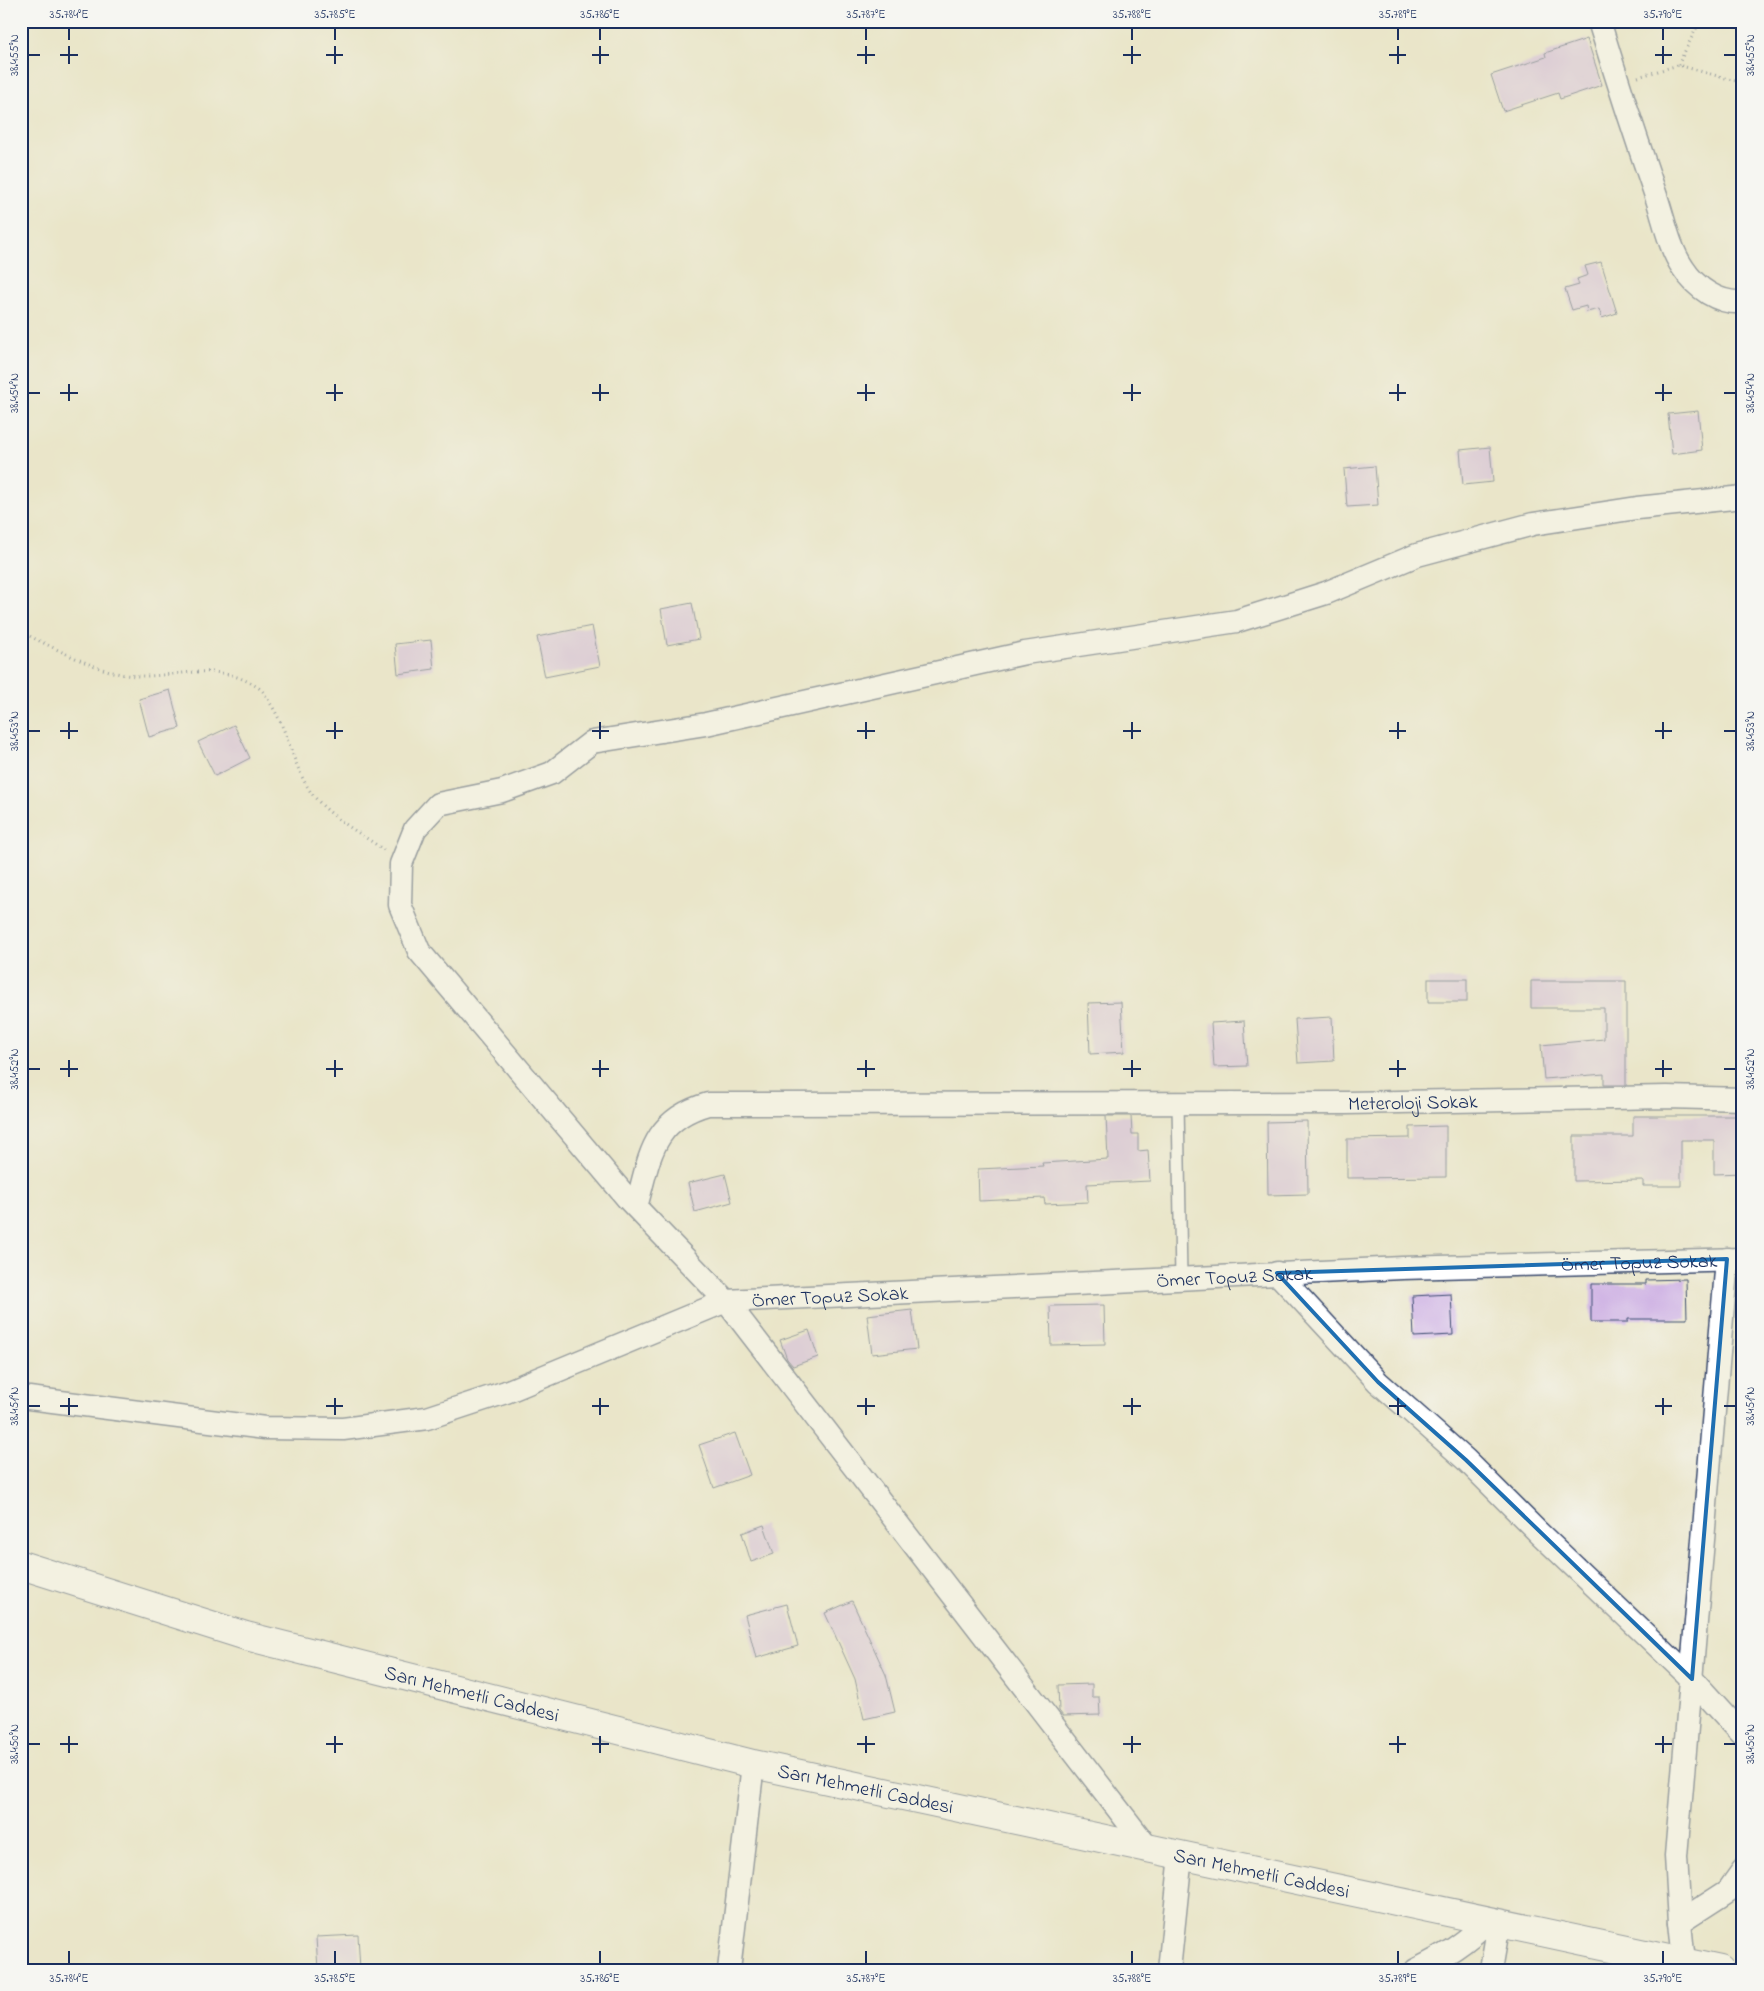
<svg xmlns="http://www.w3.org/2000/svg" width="1764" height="1991" viewBox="0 0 1764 1991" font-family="'Indie Flower',sans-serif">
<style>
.building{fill:#cfb2e4}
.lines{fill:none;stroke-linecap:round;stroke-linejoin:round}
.service-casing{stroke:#3a4a6e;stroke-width:14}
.minor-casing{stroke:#3a4a6e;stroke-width:25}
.tertiary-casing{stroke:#3a4a6e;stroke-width:30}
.path{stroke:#3a4a6e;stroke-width:3;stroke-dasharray:1 4;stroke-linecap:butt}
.service{stroke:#fff;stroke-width:11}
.minor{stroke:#fff;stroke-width:22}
.tertiary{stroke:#fff;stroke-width:28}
.marked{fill:none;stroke:#1f6fb2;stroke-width:4;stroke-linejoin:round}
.ticks{fill:none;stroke:#1b2f5e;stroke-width:2}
.labels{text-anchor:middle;stroke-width:4.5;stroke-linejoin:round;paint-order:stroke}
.street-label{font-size:20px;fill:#1b2f5e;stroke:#f6f6f2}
.neatline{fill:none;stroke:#1b2f5e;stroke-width:2}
.ticks-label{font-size:12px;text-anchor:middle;fill:#1b2f5e}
</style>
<rect width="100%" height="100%" fill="#f6f6f2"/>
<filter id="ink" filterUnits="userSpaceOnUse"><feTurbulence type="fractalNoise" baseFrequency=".02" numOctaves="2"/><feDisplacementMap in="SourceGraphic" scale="10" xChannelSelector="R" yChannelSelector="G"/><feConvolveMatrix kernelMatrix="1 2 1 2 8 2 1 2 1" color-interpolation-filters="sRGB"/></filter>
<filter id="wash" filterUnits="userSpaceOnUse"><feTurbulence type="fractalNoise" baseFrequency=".0096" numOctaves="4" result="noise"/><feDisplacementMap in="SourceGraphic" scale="20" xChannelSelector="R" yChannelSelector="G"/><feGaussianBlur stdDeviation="1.12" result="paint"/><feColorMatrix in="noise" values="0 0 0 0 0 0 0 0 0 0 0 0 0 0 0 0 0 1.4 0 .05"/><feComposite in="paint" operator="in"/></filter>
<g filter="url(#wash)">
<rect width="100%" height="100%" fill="#eae5c9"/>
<g id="blocks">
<g class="building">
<path d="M1587,39L1602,85L1560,99L1558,93L1503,111L1491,75L1546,57L1545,53Z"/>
<path d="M1601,262L1617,313L1602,318L1599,309L1587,312L1586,306L1572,310L1565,289L1579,285L1577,279L1588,275L1585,266Z"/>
<path d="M1698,411L1702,450L1672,454L1668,414Z"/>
<path d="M1490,447L1493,482L1463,485L1460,450Z"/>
<path d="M1375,466L1378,505L1347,507L1344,469Z"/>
<path d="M692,603L699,639L667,645L661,609Z"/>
<path d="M592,626L600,666L545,677L537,637Z"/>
<path d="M431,640L434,669L398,674L395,644Z"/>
<path d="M170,690L180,728L149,737L139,699Z"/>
<path d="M234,725L250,758L215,776L198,742Z"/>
<rect x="1428" y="979" width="39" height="23"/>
<path d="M1531,981H1626V1085H1604V1074L1544,1079L1541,1045L1604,1039V1008H1531Z"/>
<path d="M1121,1002L1124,1052L1090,1054L1088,1003Z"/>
<path d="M1332,1017L1334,1061L1298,1063L1295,1019Z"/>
<path d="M1244,1021L1247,1066L1214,1067L1211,1023Z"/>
<path d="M1106,1116H1131L1132,1134H1138V1151L1148,1150L1150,1181L1087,1184L1088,1202L1045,1204L1044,1198L979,1201L978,1169L1043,1166L1042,1163L1108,1159Z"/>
<path d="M1633,1116H1743V1173L1714,1174V1140H1681V1186H1643V1180L1574,1181V1136H1633Z"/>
<path d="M1307,1121L1308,1194L1268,1195L1267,1122Z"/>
<path d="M1446,1126V1177L1347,1178V1139L1410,1138V1127Z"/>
<path d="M725,1174L732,1202L695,1212L688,1183Z"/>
<path d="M1686,1279L1687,1319H1628V1322H1591V1284H1646V1280Z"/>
<path d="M1451,1294L1453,1335L1414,1337L1412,1296Z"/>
<path d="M1104,1305L1105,1344L1051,1345L1050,1306Z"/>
<path d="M912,1310L917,1349L872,1354L867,1315Z"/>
<path d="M809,1330L818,1357L793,1366L787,1359L780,1340Z"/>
<path d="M735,1433L750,1475L714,1488L699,1445Z"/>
<path d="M764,1525L774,1554L751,1562L742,1533Z"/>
<path d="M852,1601L886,1675L895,1712L864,1719L855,1679L825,1613Z"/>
<path d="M787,1604L798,1646L756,1658L745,1615Z"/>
<path d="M1092,1684V1697H1099L1100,1715L1063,1716L1059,1711L1058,1685Z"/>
<path d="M358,1935L360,1970H318L316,1937Z"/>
</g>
</g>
</g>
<g filter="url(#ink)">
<use href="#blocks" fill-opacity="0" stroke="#3a4a6e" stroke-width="1"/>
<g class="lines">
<g class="service-casing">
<path id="service" d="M1178,1103L1181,1278"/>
</g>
<g class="minor-casing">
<g id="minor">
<path d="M1599,21C1617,80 1636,138 1656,196C1664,219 1669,248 1683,268C1696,288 1718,304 1743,302"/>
<path id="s1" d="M636,1207C650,1158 651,1120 708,1104L1347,1103L1667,1097L1743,1099"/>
<path d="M1277,1273L1378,1382L1466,1460L1538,1532L1692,1679L1743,1735"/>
<path id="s2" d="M21,1397L265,1428L343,1429L427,1418L506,1392L726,1301L1402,1268L1743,1259"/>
<path d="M1148,1848L726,1301L627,1198L419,951L400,905L401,864L415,829L438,804L502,791L552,773L592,742L706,724L1025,653L1237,621L1326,593L1417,555L1533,524L1637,508L1743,497"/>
<path d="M1680,1922L1728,1891L1743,1870"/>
<path d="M1684,1962L1680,1922L1676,1856L1727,1259"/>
<path d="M729,1970L753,1764"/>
<path d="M1169,1970L1181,1855"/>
<path d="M1416,1970C1446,1955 1464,1944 1489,1920"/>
<path d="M1491,1970L1499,1923"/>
</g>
</g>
<g class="tertiary-casing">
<g id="tertiary">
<path id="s3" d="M21,1565L246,1636L753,1764L1720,1970"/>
</g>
</g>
<g class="path">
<path d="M1678,65L1700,21"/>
<path d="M1638,77L1678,65L1743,83"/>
<path d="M21,632C51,646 94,670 126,675C175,681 212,657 259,688C264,691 267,698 270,703C289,731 293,769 313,795C332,819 361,833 385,851"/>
</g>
<use href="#service" class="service"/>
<use href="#minor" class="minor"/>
<use href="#tertiary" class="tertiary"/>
</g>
</g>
<path d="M0 0H1764V1991H0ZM1727,1259L1692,1679L1466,1460L1378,1382L1277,1273Z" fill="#eae5c9" fill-opacity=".55" fill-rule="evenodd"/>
<path class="marked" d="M1727,1259L1692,1679L1466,1460L1378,1382L1277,1273Z"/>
<path class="ticks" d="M69,28V40M335,28V40M600,28V40M866,28V40M1132,28V40M1398,28V40M1663,28V40M69,46V64M335,46V64M600,46V64M866,46V64M1132,46V64M1398,46V64M1663,46V64M28,55H40M60,55H78M326,55H343M592,55H609M857,55H875M1123,55H1141M1389,55H1406M1655,55H1672M1724,55H1736M69,384V401M335,384V401M600,384V401M866,384V401M1132,384V401M1398,384V401M1663,384V401M28,393H40M60,393H78M326,393H343M592,393H609M857,393H875M1123,393H1141M1389,393H1406M1655,393H1672M1724,393H1736M69,722V739M335,722V739M600,722V739M866,722V739M1132,722V739M1398,722V739M1663,722V739M28,731H40M60,731H78M326,731H343M592,731H609M857,731H875M1123,731H1141M1389,731H1406M1655,731H1672M1724,731H1736M69,1060V1077M335,1060V1077M600,1060V1077M866,1060V1077M1132,1060V1077M1398,1060V1077M1663,1060V1077M28,1069H40M60,1069H78M326,1069H343M592,1069H609M857,1069H875M1123,1069H1141M1389,1069H1406M1655,1069H1672M1724,1069H1736M69,1398V1415M335,1398V1415M600,1398V1415M866,1398V1415M1132,1398V1415M1398,1398V1415M1663,1398V1415M28,1406H40M60,1406H78M326,1406H343M592,1406H609M857,1406H875M1123,1406H1141M1389,1406H1406M1655,1406H1672M1724,1406H1736M69,1736V1753M335,1736V1753M600,1736V1753M866,1736V1753M1132,1736V1753M1398,1736V1753M1663,1736V1753M28,1744H40M60,1744H78M326,1744H343M592,1744H609M857,1744H875M1123,1744H1141M1389,1744H1406M1655,1744H1672M1724,1744H1736M69,1951V1964M335,1951V1964M600,1951V1964M866,1951V1964M1132,1951V1964M1398,1951V1964M1663,1951V1964"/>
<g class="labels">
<g class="street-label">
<text dy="7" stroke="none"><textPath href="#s1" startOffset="839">Meteroloji Sokak</textPath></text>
<text dy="7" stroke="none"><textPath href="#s2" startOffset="1644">Ömer Topuz Sokak</textPath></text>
<text dy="7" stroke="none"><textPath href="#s2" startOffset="1239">Ömer Topuz Sokak</textPath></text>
<text dy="7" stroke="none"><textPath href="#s2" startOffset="834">Ömer Topuz Sokak</textPath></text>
<text dy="7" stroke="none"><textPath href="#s3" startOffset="469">Sarı Mehmetli Caddesi</textPath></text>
<text dy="7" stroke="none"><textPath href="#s3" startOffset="874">Sarı Mehmetli Caddesi</textPath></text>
<text dy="7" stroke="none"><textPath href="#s3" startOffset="1279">Sarı Mehmetli Caddesi</textPath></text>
</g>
</g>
<rect width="1764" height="1991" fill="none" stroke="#f6f6f2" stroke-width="55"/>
<rect x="28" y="28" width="1708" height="1936" class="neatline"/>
<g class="ticks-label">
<text x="69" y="18">35.784°E</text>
<text x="335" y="18">35.785°E</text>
<text x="600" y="18">35.786°E</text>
<text x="866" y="18">35.787°E</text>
<text x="1132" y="18">35.788°E</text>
<text x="1398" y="18">35.789°E</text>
<text x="1663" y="18">35.790°E</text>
<text transform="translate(14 55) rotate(-90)" y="4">38.455°N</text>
<text transform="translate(1750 55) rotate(-90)" y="4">38.455°N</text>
<text transform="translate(14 393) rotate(-90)" y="4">38.454°N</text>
<text transform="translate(1750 393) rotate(-90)" y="4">38.454°N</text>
<text transform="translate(14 731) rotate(-90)" y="4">38.453°N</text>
<text transform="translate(1750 731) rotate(-90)" y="4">38.453°N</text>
<text transform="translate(14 1069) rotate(-90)" y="4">38.452°N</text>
<text transform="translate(1750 1069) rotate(-90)" y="4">38.452°N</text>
<text transform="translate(14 1406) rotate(-90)" y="4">38.451°N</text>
<text transform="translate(1750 1406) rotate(-90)" y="4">38.451°N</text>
<text transform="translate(14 1744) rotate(-90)" y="4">38.450°N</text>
<text transform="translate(1750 1744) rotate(-90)" y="4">38.450°N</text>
<text x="69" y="1982">35.784°E</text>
<text x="335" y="1982">35.785°E</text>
<text x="600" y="1982">35.786°E</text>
<text x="866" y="1982">35.787°E</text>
<text x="1132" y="1982">35.788°E</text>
<text x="1398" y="1982">35.789°E</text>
<text x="1663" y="1982">35.790°E</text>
</g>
</svg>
